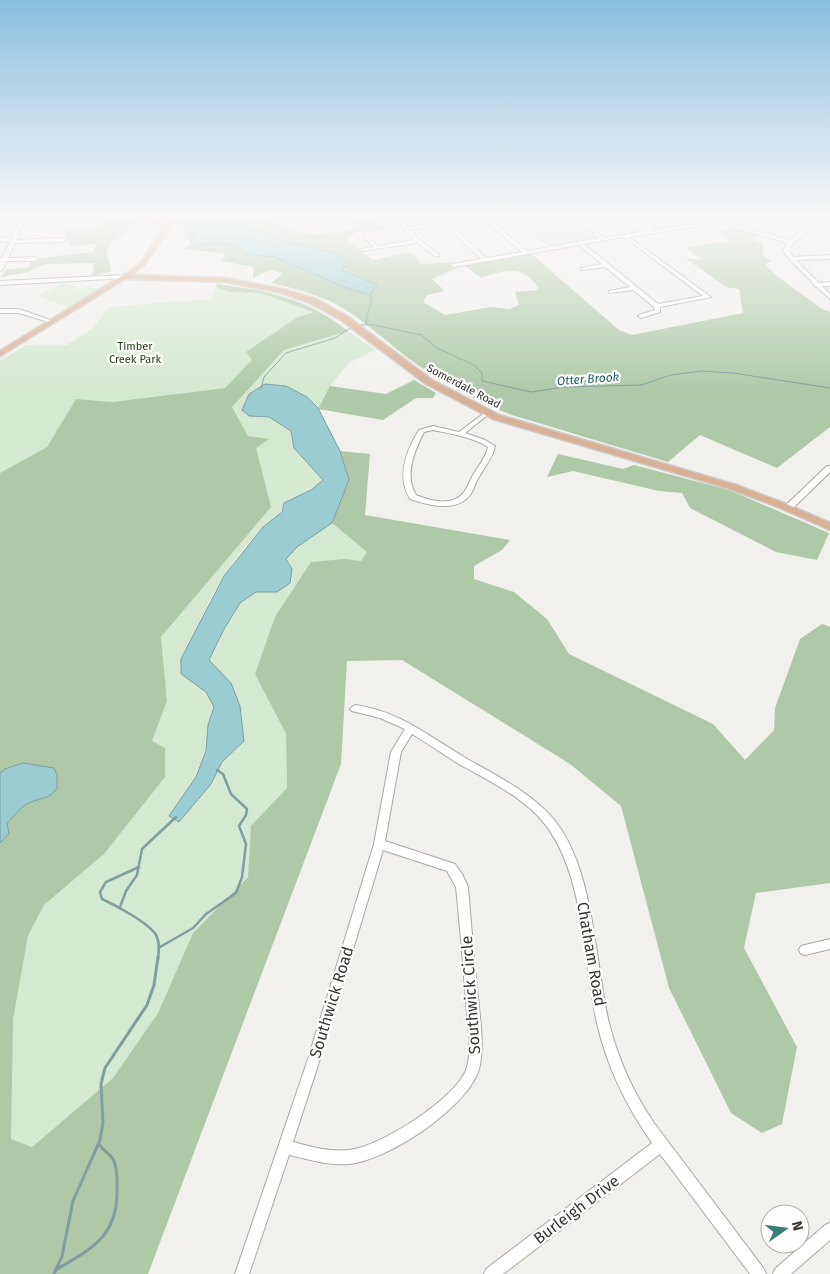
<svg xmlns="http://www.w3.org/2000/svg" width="830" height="1274" viewBox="0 0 830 1274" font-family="'Fira Sans',sans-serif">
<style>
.green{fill:#d5e8d1}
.forest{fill:#aec8a8;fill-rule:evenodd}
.water{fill:#9bccd1;stroke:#7d9fa2}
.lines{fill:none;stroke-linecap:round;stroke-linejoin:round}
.stream-far2{stroke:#7d9fa2;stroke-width:1}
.stream-far1{stroke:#7d9fa2;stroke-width:2.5}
.stream{stroke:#7d9fa2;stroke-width:3}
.minor-casing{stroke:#a9a7a4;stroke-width:2}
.major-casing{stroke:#cbcbca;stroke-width:3}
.minor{fill:#fff;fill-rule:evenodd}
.major{fill:#d9b094;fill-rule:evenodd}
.labels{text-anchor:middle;stroke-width:4.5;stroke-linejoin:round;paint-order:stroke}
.far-park-label{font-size:11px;fill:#1a3d11;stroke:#fffefc}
.far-street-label{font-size:11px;fill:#373635;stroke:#fffefc}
.far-water-label{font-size:12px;font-style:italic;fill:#1d6066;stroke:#fffefc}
.near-street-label{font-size:16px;fill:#373635;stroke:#fffefc}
</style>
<rect width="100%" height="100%" fill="#f2f0ed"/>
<g class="green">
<path d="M0,215H105L90,220L88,229L23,232L0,228Z"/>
<path d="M746,215H784C783,226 777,230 769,235L716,220Z"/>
<path d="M574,218L600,238L549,245L543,242L524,225Z"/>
<path d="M63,283L78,287L77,289L79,290L89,286L101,290L70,308L38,296Z"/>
<path d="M216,287L229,292L259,293L315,312L247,351L253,360L225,388L112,402L76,399L47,447L0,473V361L26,345H67L94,327L109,307L210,299Z"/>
<path d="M348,331L375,350L349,363L330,386L318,409L307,397L249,416L269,417L291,431L294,448L323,480L311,490L284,503C281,516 271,519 262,528C248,542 234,560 224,576C204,606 192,640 181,674L206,692L214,707C209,723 209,735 206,750C201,774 183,795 170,815L179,821L211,784L222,762L244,741L240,706L231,683L209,660C218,642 236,596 257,592C263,591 271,592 277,592L286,559L297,547L332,523L367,552L361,561L345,559L255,674L286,734L287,789L252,826L248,877L193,933L158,1013L113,1078L32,1147L10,1139L13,1020L28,936L44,905L104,854L152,741L167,701L161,637L270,507L256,448L268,439L248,436L231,407L284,350Z"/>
</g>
<g class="forest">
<path d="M113,215H130L144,220L109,244L106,253L112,271L92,276L94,263L45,264L28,272L1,277L6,270L29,267L32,259L93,252L96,244L70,246L65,231L91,230Z"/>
<path d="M244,215H271L269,217C308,241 311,237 355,228L346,215H376L374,218L386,230L358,232L346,239L373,260L410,252L421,264L462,262L528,251L619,330L632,335L743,313L739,289L726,287L685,258L702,260L685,248L729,241L717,231L735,227L760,234L755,241L763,243L762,254L771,261L765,265L778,277L822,309L830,312V427L777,468L700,435L668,462L512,415C483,404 453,388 427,371C393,350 366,319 330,301C311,293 291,287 271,283L283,273L270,270L253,278V267L222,261L225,256L222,253L184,249L191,244L183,229H176L180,222L187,220L186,225L193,235L196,245L220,243L239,247L245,254L275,257L343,287L370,295L376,285L342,269L345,260C326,250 307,247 287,242C277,239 267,234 257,230L251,220ZM464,265L481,278C505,270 522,264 538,287L537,290L515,292L519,305L509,309L491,307L445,315L423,302L427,295L445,291L432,279Z"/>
<path d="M217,284C269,291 306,298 348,331L284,350L232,407L248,436L269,439L256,448L271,507L161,637L167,701L152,741L165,748V777L104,854L44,905L28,936L13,1020L11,1139L32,1147L113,1078L158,1013L193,933L248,877L251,826L287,788L286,734L255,674L275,617L311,562L345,559L361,561L367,552L332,523L349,480L340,451L370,454L365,515L510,540L502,550L474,566V579L514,592L547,619L569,654L713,724L745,760L774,730L775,708L800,639L822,624L830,627V883L756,893L744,948L797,1047L782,1124L762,1133L731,1113L669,988L621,806L570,764L402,660L347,661L341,764L148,1274H0V473L47,447L76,399L112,402L225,388L252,360L246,352L298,317L314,312L260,293L229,292L216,287Z"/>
<path d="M414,380L436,393L433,398H416L383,420L318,409L330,386L386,394Z"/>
<path d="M558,454L623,469L634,465L729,490L829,533L817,560L776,552L690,508L682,493L659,491L573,471L547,477Z"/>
</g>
<g class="water">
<path d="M200,215H244L251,219L257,230C266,234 276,239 286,242C303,247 337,248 348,264L342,270L377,285L370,295L343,287L275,257L245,254L239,247L220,243L195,246L193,235L186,225L187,222Z"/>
<path d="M265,384L286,386L307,397L318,408L340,451L349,480L332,523L297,547L286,559L292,569L290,583L277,592H256L240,603L223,631L209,660L231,683L240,706L244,741L222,762L211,784L179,822L169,816L196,777L206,751L208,725L214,707L206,692L181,674V659L224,576L263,527L282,512L284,503L311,490L323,480L294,448L291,431L269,417L249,416L242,410L249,394Z"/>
<path d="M23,763L54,768L57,775V788C49,801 39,797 27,804C19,808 14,817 7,823L9,834L0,843V773L5,769Z"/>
</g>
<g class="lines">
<g class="stream-far2">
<path d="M366,324C365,316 373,306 371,293"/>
<path d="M357,325H374L421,335L437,348L474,365L482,373V381L531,392L564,387L641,385L671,375L702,371L733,373L830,388"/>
<path d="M261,389L264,377L286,353L335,338L352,327"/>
</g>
<g class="stream-far1">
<path d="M139,867L106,882L100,892L102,899C115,905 149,923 156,935C160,942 159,951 158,959"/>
<path d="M120,907L126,891L137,875L142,849L176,817"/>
<path d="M160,947L193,928L206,914L236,893L242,877L246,844L239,826L246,815L247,809L231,794L223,774L217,770"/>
</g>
<g class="stream">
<path d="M57,1269C92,1249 117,1236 117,1192C117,1182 118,1171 114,1161C111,1154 103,1151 99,1144"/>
<path d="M54,1274L62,1256L73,1201L100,1140L103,1123L101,1084L105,1068L147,1005L154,985L158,957"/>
</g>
<g class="minor-casing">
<g id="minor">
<path d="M22,215H27L16,240L62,238L65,240L62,242L15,243L8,258L35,257L38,259L35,261H6L3,269L0,271V258H2L10,242L0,241V237L11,239Z"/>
<path d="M297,215H302L310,223L306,224Z"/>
<path d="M392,215H397L408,227L443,222L436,215H441L447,221L485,215L527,251L600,238L571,215H576L605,238L645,231L654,217L651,215H680L659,218L651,230L719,221L790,240L805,229L809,217L819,215L813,219L809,231L793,243L789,250L793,257L830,255V259L796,260L819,283L830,282V286H822L830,294V299L817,287L814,286V284L790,260L783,250L788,243L719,223L629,237L711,297L660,307V312L641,318L638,316L639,315L655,310L654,307L633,290L609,293V291L630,287L605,267L581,270V268L602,264L579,245L454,267L451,265L452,264L481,259L445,225L410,230L420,240L439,254V256H435L417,243L362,251V249L373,247L364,236L366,235L378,246L414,240ZM483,219L522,252L486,258L450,224ZM624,237L703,296L658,304L584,244Z"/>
<path d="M528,215H533L538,221L534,222Z"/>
<path d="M125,275L128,277L127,278L0,285V281Z"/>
<path d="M0,309H19L56,322L51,323L19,313H0Z"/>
<path d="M487,411L489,412V414L465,433L485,440L495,446C493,458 484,467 479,477C475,483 474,490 470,495C456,513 428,505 410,499C396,476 406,451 419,430L433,426L459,432ZM433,430C452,434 472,437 488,447C486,457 479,465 473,475C470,480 468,487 464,492C453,507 430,501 416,495C404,475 414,452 424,432Z"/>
<path d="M827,466H830V472L791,510H785L784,508L785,506Z"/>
<path d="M355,705C399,711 427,735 464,757C493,774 525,789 549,814C595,863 594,959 609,1023C618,1059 633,1092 654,1123L764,1269L766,1274H750L660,1154L503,1274H484L486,1269L652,1143C626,1106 607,1067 597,1023C583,961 585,874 544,823C522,796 487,780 457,763C442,753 427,743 412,734L401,752L385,841L455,864L462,874L468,887C471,924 474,960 478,997C480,1019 484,1043 480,1065C473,1105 387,1161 349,1164C328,1166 308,1159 289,1155L249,1274H235L308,1059L374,844L391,752L405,729L380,718L352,711L350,709L352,707ZM383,850L447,871L456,887C460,925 463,963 466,1001C467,1021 473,1050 466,1070C455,1099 380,1147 349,1150C330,1152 311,1147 293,1142L320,1059Z"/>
<path d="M830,939V949L805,955L801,954L799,950L801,946Z"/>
<path d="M830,1223V1240L791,1274H773L775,1269L825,1225Z"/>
</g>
</g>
<g class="major-casing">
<path id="major" d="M135,215H144L167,225L181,215H189L170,228L145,264L132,275L225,278L283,289L316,299L347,316L432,380L499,415L736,485L784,503L830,523V530L778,507L730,489L493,419L426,384L341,320L310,303L282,293L225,282L125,279L0,356V351L133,269L141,262L164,228Z"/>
</g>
<use href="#minor" class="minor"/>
<use href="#major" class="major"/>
</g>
<linearGradient id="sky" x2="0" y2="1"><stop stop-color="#89bedf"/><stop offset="0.55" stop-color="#f9f8f7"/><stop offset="1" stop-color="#f9f8f7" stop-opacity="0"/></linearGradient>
<rect width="830" height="394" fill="url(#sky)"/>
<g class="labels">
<g class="far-park-label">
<text x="135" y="350">Timber<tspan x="135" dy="13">Creek Park</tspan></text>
</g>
<g class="far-street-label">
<text transform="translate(464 386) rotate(28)" y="4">Somerdale Road</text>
</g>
<g class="far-water-label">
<text transform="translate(588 379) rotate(-4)" y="4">Otter Brook</text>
</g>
<g class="near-street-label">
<text transform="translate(592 954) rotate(80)" y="6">Chatham Road</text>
<text transform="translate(470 995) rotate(-94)" y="6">Southwick Circle</text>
<text transform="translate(331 1002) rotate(-73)" y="6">Southwick Road</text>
<text transform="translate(576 1209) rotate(-37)" y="6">Burleigh Drive</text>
</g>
</g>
<g transform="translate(785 1229) rotate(76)"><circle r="24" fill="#fffefc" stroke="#afaeac"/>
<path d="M0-4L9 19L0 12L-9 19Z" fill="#387f7a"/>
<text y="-8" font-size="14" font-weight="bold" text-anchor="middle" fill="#373635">N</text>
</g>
</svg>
